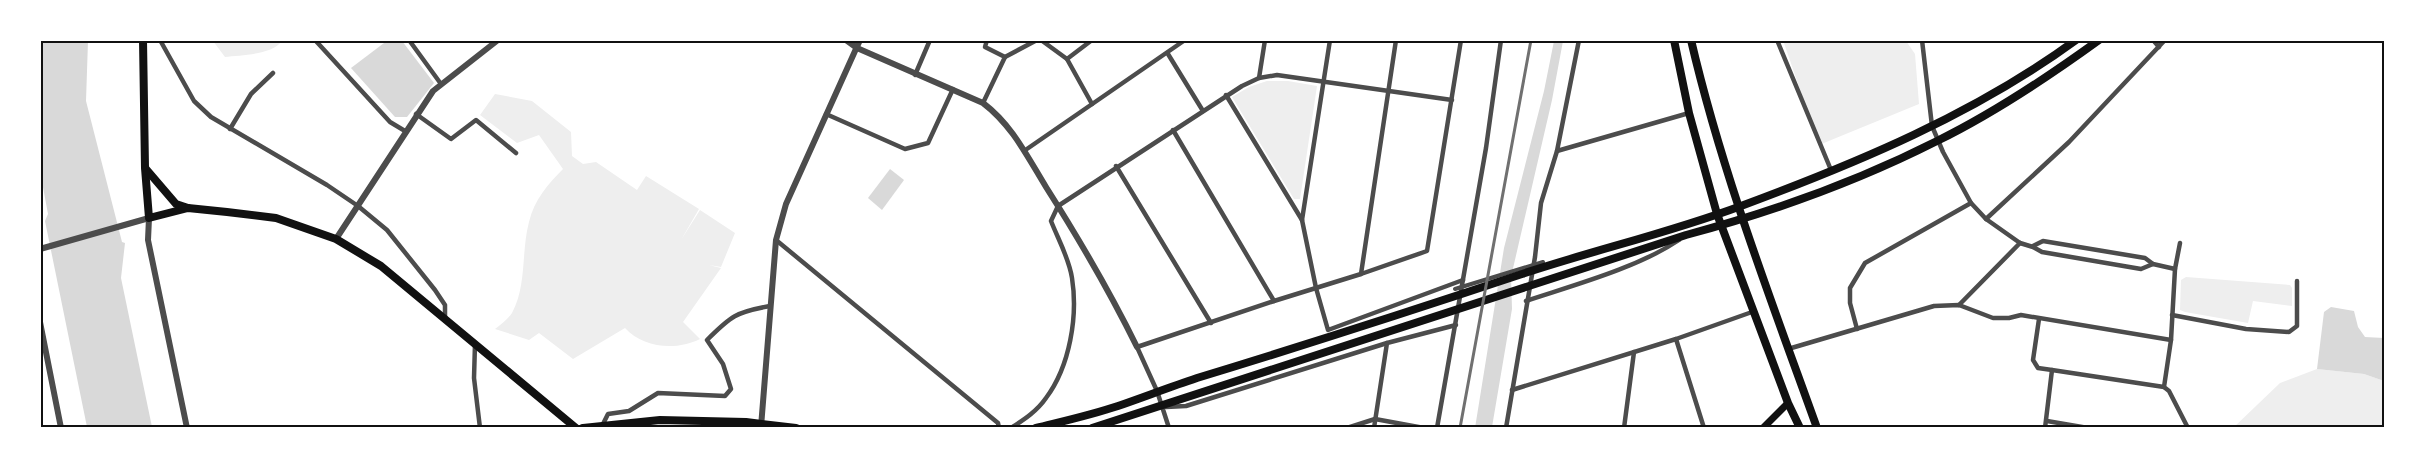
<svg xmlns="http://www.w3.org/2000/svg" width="2425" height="468" viewBox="0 0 2425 468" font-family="'Alegreya Sans',sans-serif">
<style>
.green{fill:#eee}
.water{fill:#d9d9d9}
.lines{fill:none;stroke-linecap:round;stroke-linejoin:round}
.pedestrian{stroke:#4c4c4c;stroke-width:4}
.minor{stroke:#4c4c4c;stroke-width:4.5}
.tertiary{stroke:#4c4c4c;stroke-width:6}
.secondary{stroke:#111;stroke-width:7}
.primary{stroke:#111;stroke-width:8}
.trunk{stroke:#111;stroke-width:8}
.rail{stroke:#707070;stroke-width:3}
.neatline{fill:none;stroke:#111;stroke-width:2}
</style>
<rect width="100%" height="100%" fill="#fff"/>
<g class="green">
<path d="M1792,40L1906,41L1915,54L1919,104L1819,145L1784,43Z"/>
<path d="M213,41H282C272,55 241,55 225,57Z"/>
<path d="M1267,81H1288L1317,86L1300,199H1294L1232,97L1249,87Z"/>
<path d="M495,94L532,101L571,132L572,156L583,164L596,162L637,190L646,176L699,209L681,240L700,210L735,233L721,267L709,265L721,268L683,322L700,339C676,351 643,348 625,328L573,359L539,333L529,340L495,329C501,324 508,319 512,313C527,285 521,252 529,222C534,200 548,184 563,169L539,135L517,143L480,115Z"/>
<path d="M2186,277L2290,285L2292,288V306L2253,301L2248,323L2185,312L2180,310L2181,280Z"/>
<path d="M2317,369L2364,374L2384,381V427L2233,428L2280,383Z"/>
</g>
<g class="water">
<path d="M388,40L402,41L434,83L407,117H395L351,68Z"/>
<path d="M40,41H88L86,101L122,242L125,243L121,278L152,427H87L45,221L48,214L40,171Z"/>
<path d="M1554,41H1563L1552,100L1511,277L1512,309L1492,427L1475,428L1504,248L1544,91Z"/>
<path d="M890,169L904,180L882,210L868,198Z"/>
<path d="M2331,307L2354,311L2358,327L2365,337L2384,338V381L2364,374L2317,369L2324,312Z"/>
</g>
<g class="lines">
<path class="pedestrian" d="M1455,289L1543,262"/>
<g class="minor">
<path d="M160,40L194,101L211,117L327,185L358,206L387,230L435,290L445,305V319"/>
<path d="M315,40L390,122L405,131"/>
<path d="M409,40L441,84"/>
<path d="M1041,40L1067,59"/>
<path d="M1092,40L1067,59L1092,104"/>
<path d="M1330,40L1302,220L1316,288L1328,330L1463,280"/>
<path d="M1777,40L1831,170"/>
<path d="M1922,40L1932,126L1943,152L1971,203L1986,219L2020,243L2033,247L2042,252L2141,269L2153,264"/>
<path d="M2153,40L2159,47"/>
<path d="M1168,54L1203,111"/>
<path d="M1005,57L1037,40"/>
<path d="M915,75L930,40"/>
<path d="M1259,78L1265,40"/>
<path d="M1226,95L1302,220"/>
<path d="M983,103L1005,57L985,47L987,40"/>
<path d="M416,114L451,139L476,120L516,153"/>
<path d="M826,114L905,149L928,143L953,89"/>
<path d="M230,129L251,94L273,73"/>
<path d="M1173,130L1274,301"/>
<path d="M1024,151L1185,40"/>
<path d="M1557,151L1689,113"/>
<path d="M1116,166L1211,323"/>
<path d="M1986,219L2069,142L2165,40"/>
<path d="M776,240L998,423L999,428"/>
<path d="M2180,243L2175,269L2171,340L2164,387L2169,391L2188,428"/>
<path d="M2033,246L2043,241L2145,258L2153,264L2175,269"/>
<path d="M1361,274L1427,251L1461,40"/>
<path d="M1526,301C1574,285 1637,268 1679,240"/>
<path d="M1959,305L2020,243"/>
<path d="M2172,315L2246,329L2289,332L2297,326V281"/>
<path d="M2039,319L2033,360L2038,368L2052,370L2045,428"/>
<path d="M1857,329L1850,303V288L1865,263L1971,203"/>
<path d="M1676,339L1704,428"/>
<path d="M475,344L474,378L480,428"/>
<path d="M1788,349L1934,306L1959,305L1993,318H2009L2021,315L2171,340"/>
<path d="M2052,370L2164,387"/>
<path d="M1512,390L1676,339L1752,312"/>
<path d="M1166,407L1186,406L1387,343"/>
<path d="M2047,421L2088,428"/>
<path d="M602,426L608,414L629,411L658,393L725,396L731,389L723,364L707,340C731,316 736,312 770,306"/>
<path d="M1011,428C1025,419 1037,411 1046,398C1070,366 1078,316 1072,278C1069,258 1058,239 1051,221L1058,206L1242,86L1259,78L1277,75L1452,100"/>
<path d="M1169,428L1157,391L1137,347L1274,301L1361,274L1396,40"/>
<path d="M1347,428L1375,419L1424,428"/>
<path d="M1374,428L1387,343L1456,325"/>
<path d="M1437,428L1486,148L1501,40"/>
<path d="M1506,428L1535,257L1541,203L1557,151L1579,40"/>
<path d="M1624,428L1634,352"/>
</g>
<g class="tertiary">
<path d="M846,40L857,48L983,103C1012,125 1027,156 1046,187C1079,239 1110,292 1137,347"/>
<path d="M336,239L433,91L498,40"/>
<path d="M40,249L149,218L148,240L187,428"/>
<path d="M40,322L61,428"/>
<path d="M761,427L776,240L786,204L860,40"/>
</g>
<path class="secondary" d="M1763,428L1788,403"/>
<g class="primary">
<path d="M583,428L660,420L746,422L796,428"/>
<path d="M1036,428C1064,421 1091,415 1118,406C1144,397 1170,387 1197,378C1305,345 1414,310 1522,274C1594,250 1669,233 1741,206C1857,163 1975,114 2076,40"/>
<path d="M1092,428L1686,235C1772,212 1858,181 1937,141C1994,113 2048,77 2099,40"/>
</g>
<g class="trunk">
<path d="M143,40L145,168L149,218L188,208L227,212L276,218L336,239L381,266L576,428"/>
<path d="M1674,40L1689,113L1717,214L1788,403L1800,428"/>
<path d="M1691,40C1722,173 1771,300 1817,428"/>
<path d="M146,169L176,204L188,208"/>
</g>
<path class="rail" d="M1460,428L1531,40"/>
</g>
<rect width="2425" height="468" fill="none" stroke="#ffffff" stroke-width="84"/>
<rect x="42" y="42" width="2341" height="384" class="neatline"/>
</svg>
